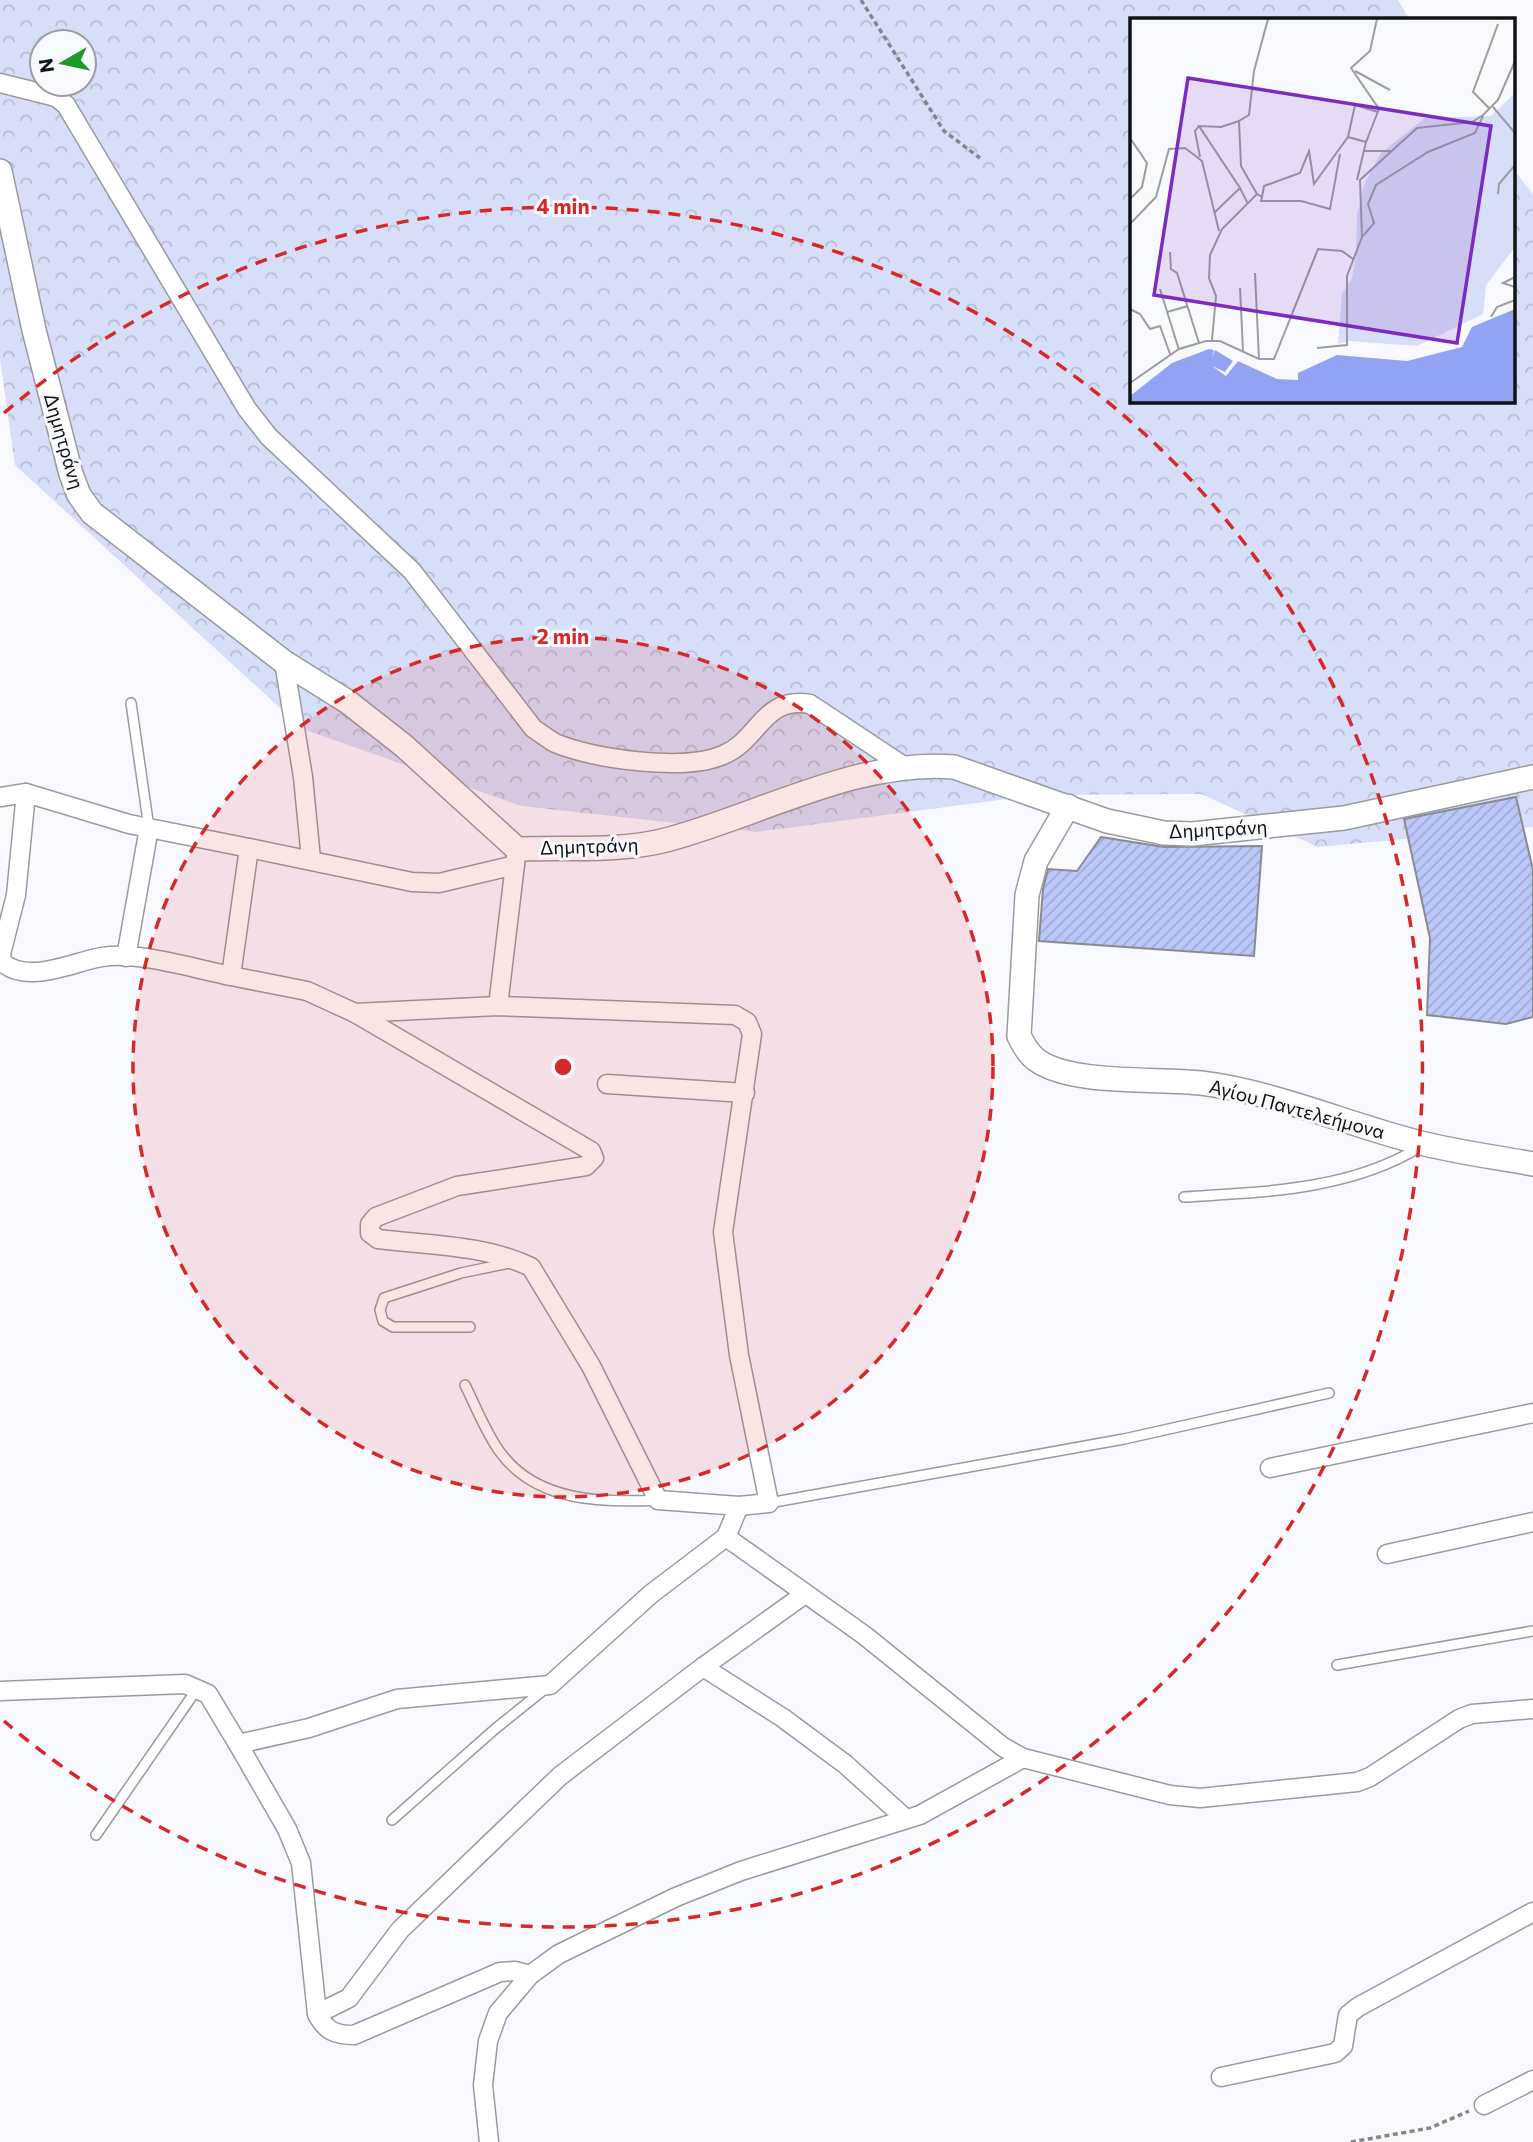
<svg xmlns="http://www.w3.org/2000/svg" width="1533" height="2142" viewBox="0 0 1533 2142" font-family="Commissioner,sans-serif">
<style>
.forest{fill:url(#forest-crowns);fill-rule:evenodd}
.building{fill:url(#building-hatch);stroke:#8a8b90;stroke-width:2}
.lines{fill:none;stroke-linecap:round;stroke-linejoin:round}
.service-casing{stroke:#999ba0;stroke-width:12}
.minor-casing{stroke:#999ba0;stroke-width:21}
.tertiary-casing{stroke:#999ba0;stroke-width:26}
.path{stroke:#85868a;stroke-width:3.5;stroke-dasharray:5 3.5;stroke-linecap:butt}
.service{stroke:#fff;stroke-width:9}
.minor{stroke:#fff;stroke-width:18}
.tertiary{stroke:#fff;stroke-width:23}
.ring{fill:none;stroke:#d62828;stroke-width:3.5;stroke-dasharray:12 9}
.labels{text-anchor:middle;stroke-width:6;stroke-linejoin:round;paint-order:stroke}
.street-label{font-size:19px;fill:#111214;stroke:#f8f9ff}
.inset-road{fill:none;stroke:#9c9da1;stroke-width:2}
.view{fill:#7b2cbf;fill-opacity:0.15;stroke:#7b2cbf;stroke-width:3.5}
.inset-edge{fill:none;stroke:#111214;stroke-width:3.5}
.centre{fill:#d62828;stroke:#f8f9ff;stroke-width:3.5}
.ring-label{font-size:21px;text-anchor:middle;font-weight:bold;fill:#d62828;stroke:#f8f9ff;stroke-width:6;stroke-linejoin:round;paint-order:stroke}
</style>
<defs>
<pattern id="forest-crowns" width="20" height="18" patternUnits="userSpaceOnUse" patternTransform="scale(1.75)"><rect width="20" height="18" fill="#d7def7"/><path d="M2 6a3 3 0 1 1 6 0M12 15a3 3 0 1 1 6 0" fill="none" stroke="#b8bdd3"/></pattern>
<pattern id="building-hatch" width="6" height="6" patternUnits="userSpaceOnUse" patternTransform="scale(1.75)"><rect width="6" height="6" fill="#bbc7f8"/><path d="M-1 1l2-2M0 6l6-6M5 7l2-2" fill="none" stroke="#a0aad4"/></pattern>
</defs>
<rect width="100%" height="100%" fill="#f8f9ff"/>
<path class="forest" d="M0,0H1398L1409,19H1132V401H1514V170L1533,194V827L1318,847L1201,794L1036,795L757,832L521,806L303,729L15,465L0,359ZM42,42H84V84H42Z"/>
<g class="building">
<path d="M1516,797L1533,870V1017L1506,1024L1427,1015L1430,938L1404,819Z"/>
<path d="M1101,837L1164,847L1262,846L1254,956L1039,941L1043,889L1048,869L1077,871Z"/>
</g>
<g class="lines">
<g class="service-casing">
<g id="service">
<path d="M131,703L149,828"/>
<path d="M1184,1197C1264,1192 1350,1190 1420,1147"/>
<path d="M470,1327H393L383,1321L380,1310L384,1298L461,1273L509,1263"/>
<path d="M465,1385C476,1407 486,1433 500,1452C536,1502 602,1503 658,1500"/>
<path d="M769,1503L1124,1439L1329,1393"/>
<path d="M1337,1665L1533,1631"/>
<path d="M392,1820L495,1729L546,1688"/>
<path d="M96,1835L197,1689"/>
</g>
</g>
<g class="minor-casing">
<g id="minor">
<path d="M0,83L56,97L66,105L247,409L269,437L412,571L533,728C540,733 548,739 555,743C595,759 684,772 723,755C760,740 762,696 810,704L905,767"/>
<path d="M284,662L303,777L311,859"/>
<path d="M26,793L16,895L1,954L2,962C28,985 72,962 102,957C139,951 194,969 231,976"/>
<path d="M0,797L26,793L129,824L249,848L231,976L307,991L355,1013L591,1151L594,1158L586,1166L457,1186L376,1217L370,1224V1233L378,1239C428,1245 485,1245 531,1267L591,1366L658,1500L739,1506L726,1537L864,1635L1003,1747L1023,1758L1170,1795L1200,1798L1357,1782L1370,1777L1459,1719L1472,1714L1533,1709"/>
<path d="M249,848L412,882L439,883L515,865"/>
<path d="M126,957L149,828"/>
<path d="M498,1006L516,856"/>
<path d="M355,1013L498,1006L735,1015L747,1022L752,1034L723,1232L739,1355L769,1503L739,1506"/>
<path d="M607,1084L745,1093"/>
<path d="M1270,1468L1533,1413"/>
<path d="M1387,1554L1533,1522"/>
<path d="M805,1594L703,1667L783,1718L845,1764L906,1819"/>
<path d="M0,1691L185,1684L208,1694L238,1744L309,1728L397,1699L550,1685L651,1594L726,1537"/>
<path d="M238,1744L287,1829L301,1863L317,2014L349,1998L400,1930L560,1776L703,1667"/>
<path d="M317,2014C326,2031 335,2035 354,2035L500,1972L515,1971L530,1975"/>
<path d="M1221,2077L1335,2053L1343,2046L1348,2015L1358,2007L1533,1912"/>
<path d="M1484,2105L1533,2080"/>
<path d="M489,2142L483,2085L488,2041L498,2013L530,1975L559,1954L676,1897L741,1871L920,1815L1023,1758"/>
</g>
</g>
<g class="tertiary-casing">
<g id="tertiary">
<path d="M0,171L34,330L71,474L79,495L92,513L284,662L348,702L404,746L517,849C565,847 620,852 666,840C758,816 856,759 954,767L1107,821L1164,833L1192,834L1344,818L1533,777"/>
<path d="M1068,806L1036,861L1027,895L1019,1036C1024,1046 1029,1055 1038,1061C1073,1085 1158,1078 1201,1083C1275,1092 1346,1124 1417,1142C1455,1152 1495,1157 1533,1164"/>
</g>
</g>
<g class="path">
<path d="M861,0L944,131L980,158"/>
<path d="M1351,2142L1430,2128L1469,2111"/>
</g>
<use href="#service" class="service"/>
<use href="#minor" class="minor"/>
<use href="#tertiary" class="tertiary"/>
</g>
<circle cx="563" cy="1067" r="430" fill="#d62828" fill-opacity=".12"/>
<g class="ring">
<circle cx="563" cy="1067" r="430"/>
<path d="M4 413A860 860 0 1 1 4 1721"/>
</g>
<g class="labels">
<g class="street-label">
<text transform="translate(64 441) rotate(74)" y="7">Δημητράνη</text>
<text transform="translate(1218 829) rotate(-3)" y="7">Δημητράνη</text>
<text transform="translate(589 846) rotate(-2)" y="7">Δημητράνη</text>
<text transform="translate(1297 1109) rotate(15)" y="7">Αγίου Παντελεήμονα</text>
</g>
</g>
<g transform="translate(1130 18)">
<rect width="385" height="385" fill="#f8f9ff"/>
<path d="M385,75V229L356,267L353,296L287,328L219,323L208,326L212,276L222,260L226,237L227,196L235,164L251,135L295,100L361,98Z" fill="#d7def7"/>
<path d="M385,291V384H0V378L42,345L79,331L84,332L82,340L85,332L103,343L95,354L82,348L96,358L108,343L147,361L168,362V355L207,337L277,343L332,329L342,309Z" fill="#92a3f4"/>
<path class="inset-road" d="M225,53L260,72M363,89L385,115M360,91L343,74L368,6M109,103L91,109L69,108L110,170M69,108L65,113L70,139M218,119L225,87L248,94M0,120L17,145L12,169L0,181M233,133H261M227,162L236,124M127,176L111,148L109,103L119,97L124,53L138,1M368,176L369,166L385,147M132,179L131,183H171L200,191L210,136M84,195L110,170L118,186M0,206L26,179L39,131L55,130L72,143L89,213M233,218L244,205L238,186L246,167L298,134L345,115L353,98M40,234L41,251L47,255L69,325M125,255L129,341M385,259L373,265L385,269M110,270L113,333M30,271L49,332M0,291L10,296L20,311L30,308L40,336M37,294L58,288M361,299L367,289L385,282M82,322L86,278L79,260L80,237L92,211L127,176L132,179L134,168L170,155L179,133L184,166L218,119L236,124L249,91L221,50L240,33L247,1M187,330L217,327V258L232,219L230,162L287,110L342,104L353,97L368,82L385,43M0,365L49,331L76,323H90L129,341H144L188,231L212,233L223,241"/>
<path class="view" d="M58,60L361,108L327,325L24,277Z"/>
<rect width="385" height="385" class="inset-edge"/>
</g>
<circle cx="563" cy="1067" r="10" class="centre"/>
<g class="ring-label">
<text x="563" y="214">4 min</text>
<text x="563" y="644">2 min</text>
</g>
<g transform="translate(63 63) rotate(261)"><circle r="33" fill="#f8f9ff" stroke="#9c9da1" stroke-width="2"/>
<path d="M0-5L12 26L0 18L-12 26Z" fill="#1e9a2d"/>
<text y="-10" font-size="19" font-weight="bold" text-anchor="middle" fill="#111214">N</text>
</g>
</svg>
